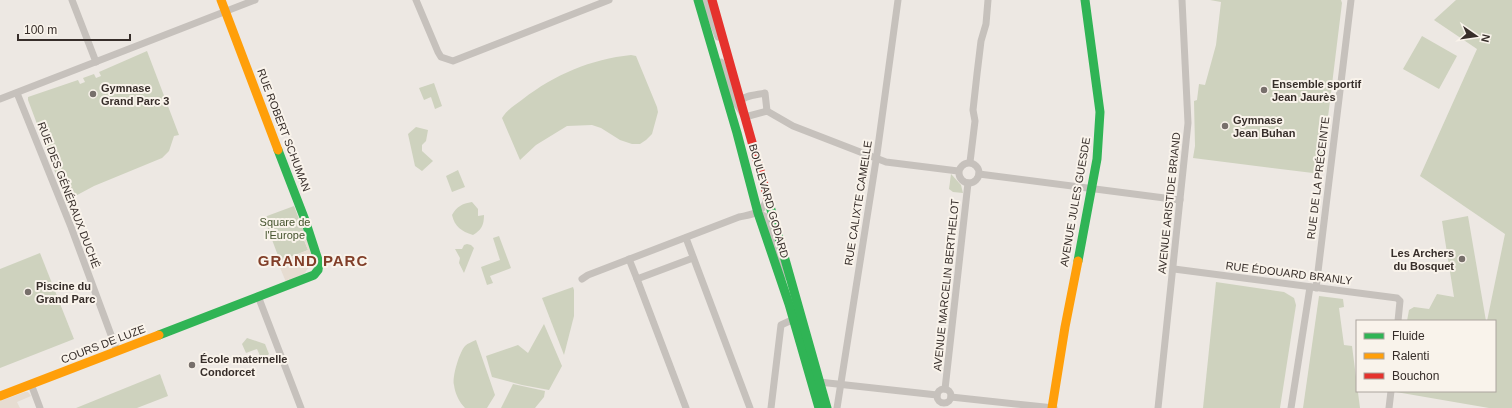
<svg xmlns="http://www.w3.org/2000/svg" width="1512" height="408" viewBox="0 0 1512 408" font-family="Arial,sans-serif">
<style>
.green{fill:#ced2be}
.plaza{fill:#e6dcd1}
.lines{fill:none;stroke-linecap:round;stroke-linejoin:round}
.street{stroke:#c6c1bc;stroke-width:7}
.fast{stroke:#30b455;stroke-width:9}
.slow{stroke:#ff9f0a;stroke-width:9}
.jam{stroke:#e5322d;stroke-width:9}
.poi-dot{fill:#776f6b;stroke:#f9f3eb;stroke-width:1.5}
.labels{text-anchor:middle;stroke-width:4;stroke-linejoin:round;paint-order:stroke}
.poi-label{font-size:11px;font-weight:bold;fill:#372e2a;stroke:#f9f3eb;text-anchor:start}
.street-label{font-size:11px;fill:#372e2a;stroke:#f9f3eb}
.park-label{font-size:11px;fill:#46542f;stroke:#f9f3eb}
.district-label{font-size:15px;font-weight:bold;letter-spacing:1px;fill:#813e28;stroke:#f9f3eb}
</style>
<rect width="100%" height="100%" fill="#ede8e3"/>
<g class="green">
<path d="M1210,0H1341L1342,3L1321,174L1193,158L1195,146L1194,101L1197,100L1199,84L1205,85L1216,45L1221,2Z"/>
<path d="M1456,0H1512V408H1489L1396,392L1495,391V321H1487L1505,234L1420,176L1477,49L1434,20Z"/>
<path d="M1422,36L1457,56L1439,89L1403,69Z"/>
<path d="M147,51L179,135L174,136L169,151L162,158L94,186L66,201L28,100V97L78,80L80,84L85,82L83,78L94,74L96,78L101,76L99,72Z"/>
<path d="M631,55L636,56L657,107L658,112L652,134L646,140L640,144H632L620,140L601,128L592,125L567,126L536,145L520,160L502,118C508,109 515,105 523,99C554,75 591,59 631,55Z"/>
<path d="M434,83L442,106L435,109L431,97L424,100L419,88Z"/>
<path d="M416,127L428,130L426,141L422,145V151L433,161L422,171L415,166L408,134Z"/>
<path d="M458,170L465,187L452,192L446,176Z"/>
<path d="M951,174L961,185L963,193L953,192L949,189Z"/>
<path d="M472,202L478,209V216L484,215C484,226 481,230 473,235C461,231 455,227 452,215C457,206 462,204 472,202Z"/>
<path d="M294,206L306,237L303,238L308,250L280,261L265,221L267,216Z"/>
<path d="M1468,216L1486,321H1407L1409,310L1414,307L1429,309L1437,294L1454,297L1442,221Z"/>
<path d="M499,236L511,268L490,276L493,283L487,285L481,267L500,260L493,238Z"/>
<path d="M467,244L471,245L474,248L464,273L459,263L460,258L455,249H462L464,245Z"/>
<path d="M40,253L74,339L0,368V269Z"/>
<path d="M1216,282L1284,292L1294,298L1296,305L1280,408H1203Z"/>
<path d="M573,287L574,290V316L564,355L542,298Z"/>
<path d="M1319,296L1343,299L1344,307L1339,308L1344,345L1352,346L1360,408H1303Z"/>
<path d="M544,324L562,366L549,390L522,385L492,377L486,356L518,345L528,353Z"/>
<path d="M247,338L265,344L269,354L262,360L257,349L246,353L242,344Z"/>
<path d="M476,340L495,395L487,408H465C459,402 455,393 454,385C452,377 459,353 465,346C468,343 472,342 476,340Z"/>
<path d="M160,374L168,396L137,408H76Z"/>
<path d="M513,384L545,391L544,397L535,408H501Z"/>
</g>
<g class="plaza">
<path d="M306,236L312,257L311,264L304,274L286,282L276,258L279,257L281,261L308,250L303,237Z"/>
<path d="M25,392H28L31,396L17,402L20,408H0V401Z"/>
</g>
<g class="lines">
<g class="street">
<path d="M72,0L96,62"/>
<path d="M416,0L438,52L441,57L453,61L609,0"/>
<path d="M705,0L718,37"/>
<path d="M721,62L734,100L745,117L767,111"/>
<path d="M17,93L71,227L117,351"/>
<path d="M0,99L255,0"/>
<path d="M739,102C744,95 756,95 765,93L767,111"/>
<path d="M767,111L793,126L886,162L958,171"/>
<path d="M970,162L975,121L973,110L977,74L981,41L986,24L988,0"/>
<circle cx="969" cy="173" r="10"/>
<path d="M979,174L1180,200"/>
<path d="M758,213L766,217L779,259L786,276"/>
<path d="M686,238L750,408"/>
<path d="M629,259L637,279L693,258"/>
<path d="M1174,269L1397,298L1400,301L1398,321"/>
<path d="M582,279L588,275L739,217C753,214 763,214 767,198"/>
<path d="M637,279L686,408"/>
<path d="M1316,288L1351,0"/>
<path d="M258,296L301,408"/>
<path d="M819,382L937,395"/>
<path d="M31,384L40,408"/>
<path d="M945,389L968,183"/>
<circle cx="944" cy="396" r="7"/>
<path d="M951,397L1054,408"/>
<path d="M771,408L781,325L794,319"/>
<path d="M837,408L877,154L898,0"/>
<path d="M1158,408L1188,123L1182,0"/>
<path d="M1291,408L1310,287"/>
<path d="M1389,408L1391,391"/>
</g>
<g class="fast">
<path d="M698,0L737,133L758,213L789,304L819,408"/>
<path d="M768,199L827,408"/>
<path d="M1078,261L1097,159L1100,112L1085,0"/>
<path d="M159,335L314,275L318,270L319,263L305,220L278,150"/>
</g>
<g class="slow">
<path d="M221,0L278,150"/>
<path d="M0,396L159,335"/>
<path d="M1052,408L1065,327L1078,261"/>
</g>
<path class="jam" d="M712,0L768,199"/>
</g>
<g class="poi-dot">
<circle cx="1264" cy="90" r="4"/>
<circle cx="93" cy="94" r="4"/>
<circle cx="1225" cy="126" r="4"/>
<circle cx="1462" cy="259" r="4"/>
<circle cx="28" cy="292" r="4"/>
<circle cx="192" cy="365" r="4"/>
</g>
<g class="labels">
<g class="poi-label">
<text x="1272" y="88">Ensemble sportif<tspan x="1272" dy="13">Jean Jaurès</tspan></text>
<text x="101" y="92">Gymnase<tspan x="101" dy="13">Grand Parc 3</tspan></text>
<text x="1233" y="124">Gymnase<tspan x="1233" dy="13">Jean Buhan</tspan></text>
<text x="1454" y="257" text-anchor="end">Les Archers<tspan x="1454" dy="13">du Bosquet</tspan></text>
<text x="36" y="290">Piscine du<tspan x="36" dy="13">Grand Parc</tspan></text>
<text x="200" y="363">École maternelle<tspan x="200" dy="13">Condorcet</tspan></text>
</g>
<g class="street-label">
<text transform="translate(284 130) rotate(69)" y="4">RUE ROBERT SCHUMAN</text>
<text transform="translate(1318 178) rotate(-83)" y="4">RUE DE LA PRÉCEINTE</text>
<text transform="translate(69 195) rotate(69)" y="4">RUE DES GÉNÉRAUX DUCHÉ</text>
<text transform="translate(769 201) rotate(74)" y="4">BOULEVARD GODARD</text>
<text transform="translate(1075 202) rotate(-80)" y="4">AVENUE JULES GUESDE</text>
<text transform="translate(858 203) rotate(-81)" y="4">RUE CALIXTE CAMELLE</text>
<text transform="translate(1169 203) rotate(-84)" y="4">AVENUE ARISTIDE BRIAND</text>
<text transform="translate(1289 273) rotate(7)" y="4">RUE ÉDOUARD BRANLY</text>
<text transform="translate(946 285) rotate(-84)" y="4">AVENUE MARCELIN BERTHELOT</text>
<text transform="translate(103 344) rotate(-21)" y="4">COURS DE LUZE</text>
</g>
<g class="park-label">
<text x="285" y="226">Square de<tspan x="285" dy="13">l'Europe</tspan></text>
</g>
<g class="district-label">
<text x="313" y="266">GRAND PARC</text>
</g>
</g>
<rect x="1356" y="320" width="140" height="72" fill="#f9f3eb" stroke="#aba49e"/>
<rect x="1364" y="333" width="20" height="6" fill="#30b455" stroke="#aba49e"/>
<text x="1392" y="340" font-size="12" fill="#372e2a">Fluide</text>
<rect x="1364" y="353" width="20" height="6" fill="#ff9f0a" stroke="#aba49e"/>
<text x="1392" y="360" font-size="12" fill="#372e2a">Ralenti</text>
<rect x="1364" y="373" width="20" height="6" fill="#e5322d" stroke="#aba49e"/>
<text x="1392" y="380" font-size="12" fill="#372e2a">Bouchon</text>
<g transform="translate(1476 36) rotate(103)" stroke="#f9f3eb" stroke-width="3" paint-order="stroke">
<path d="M0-3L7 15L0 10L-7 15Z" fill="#372e2a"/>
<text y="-6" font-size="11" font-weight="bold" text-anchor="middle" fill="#372e2a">N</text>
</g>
<path d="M18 34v6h112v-6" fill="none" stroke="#372e2a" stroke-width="2"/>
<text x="24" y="34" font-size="12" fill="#372e2a" stroke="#f9f3eb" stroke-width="3" paint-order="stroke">100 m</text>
</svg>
